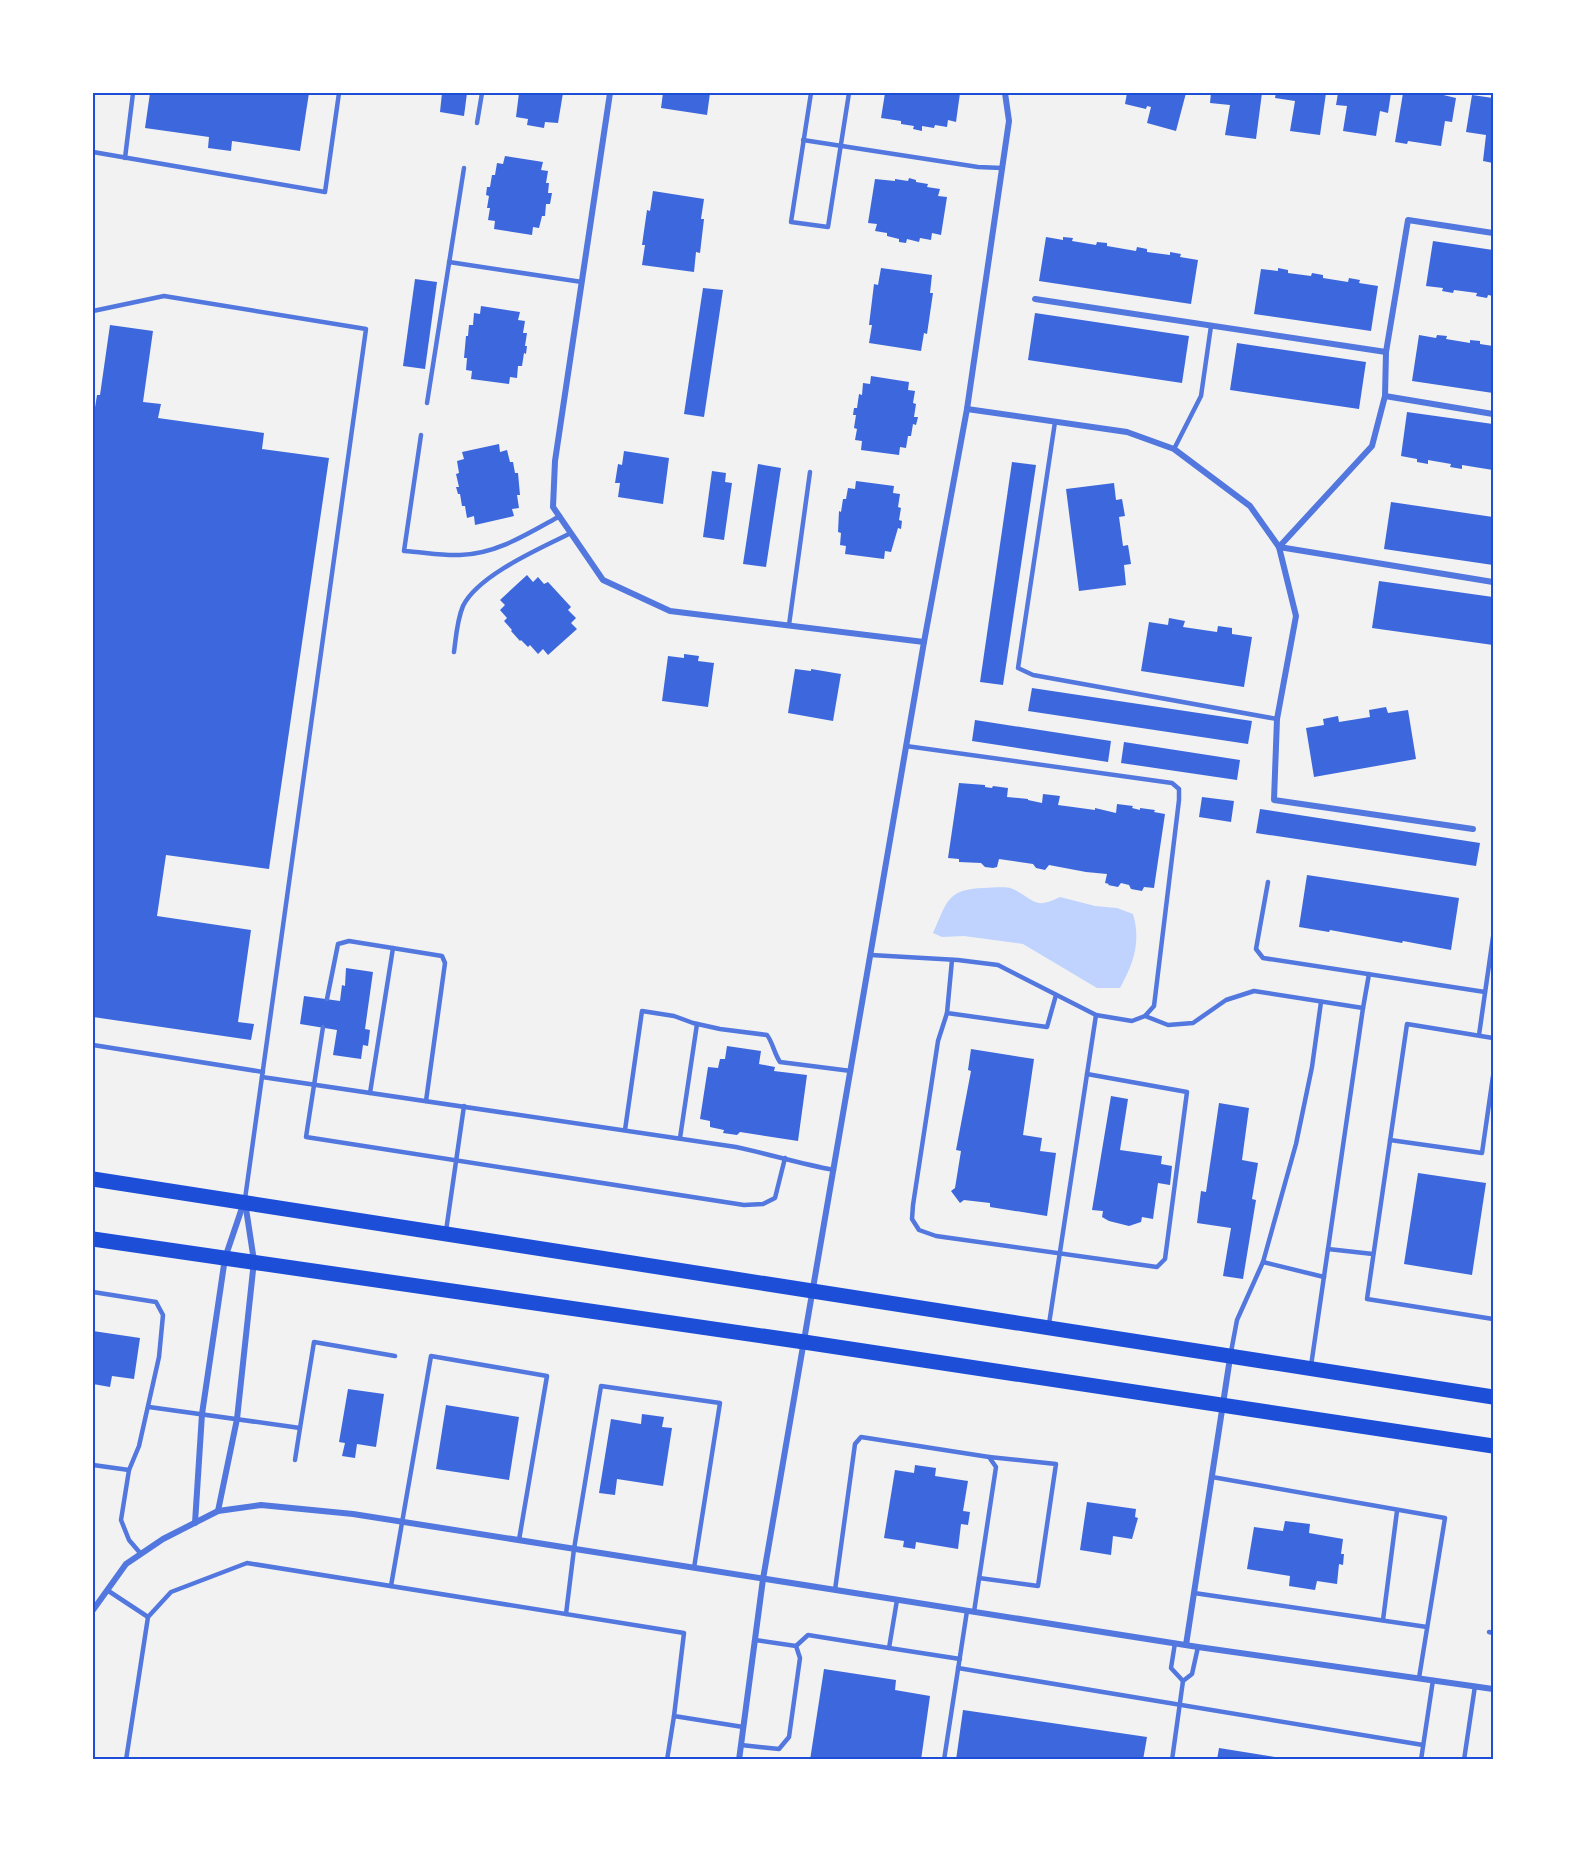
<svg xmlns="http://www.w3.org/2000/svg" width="1586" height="1853" viewBox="0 0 1586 1853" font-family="Arial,sans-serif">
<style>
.water{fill:#bfd3fe}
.building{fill:#3d67dc}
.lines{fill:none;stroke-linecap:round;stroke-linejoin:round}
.service{stroke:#5277de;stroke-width:4.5}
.minor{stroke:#5277de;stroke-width:6}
.primary{stroke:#1d4ed8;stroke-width:15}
.neatline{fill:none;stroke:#1d4ed8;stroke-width:2}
</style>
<rect width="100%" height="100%" fill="#f2f2f2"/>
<path class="water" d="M984,888C993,888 1005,886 1013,889C1035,900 1034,910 1060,897L1095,906L1117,908L1133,914C1141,941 1134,963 1120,988H1097L1023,944L964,936L942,937L933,933C947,903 946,889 984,888Z"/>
<g class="building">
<path d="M150,93H309L300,151L232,141L231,151L208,148L209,137L145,128Z"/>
<path d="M442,93H467L464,116L440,112Z"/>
<path d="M519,93H563L558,123L545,122L544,128L527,125L528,119L516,117Z"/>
<path d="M663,93H710L707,115L661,108Z"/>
<path d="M885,93H960L956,122L948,120L947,127L935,125L934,128L922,126V131L913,129L914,126L901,124V121L881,118Z"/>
<path d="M1127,93H1186L1176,131L1147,123L1151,107L1147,106L1146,109L1125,104Z"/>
<path d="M1211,93H1262L1256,139L1225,135L1230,105L1210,103Z"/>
<path d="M1276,93H1326L1320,135L1290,131L1295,101L1275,98Z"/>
<path d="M1338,93H1391L1388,113L1380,111L1376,136L1343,131L1347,106L1336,105Z"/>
<path d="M1403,93H1435L1456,98L1452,122L1445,121L1441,146L1408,141L1407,144L1395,142Z"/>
<path d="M1472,95L1493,98V163L1483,161L1486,135L1466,132Z"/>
<path d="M505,156L543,162L541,170L548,171L546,183H549L548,193H552L550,204H546L545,216H542L539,228L533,227L532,235L494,229L495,221L488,220L490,208H487L489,196L486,195L487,187H490L492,175H495L497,163L503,164Z"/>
<path d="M909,178L916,180V182L928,184L927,187L940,189L938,196L947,197L941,235L932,233L931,240L920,238L919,242L907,239L906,243L899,242V239L887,236V233L875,231L877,224L868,223L875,179L895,181V179L908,181Z"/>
<path d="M653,191L704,199L701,219H704L700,253L696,252L694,272L642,265L645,245H642L647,210L650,211Z"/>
<path d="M1046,237L1063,240V237L1073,238L1072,241L1096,245L1097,242L1107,243V246L1136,251L1137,247L1147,249V252L1170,255V252L1181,254L1180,257L1198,260L1191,304L1039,281Z"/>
<path d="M1433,241L1493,250V296L1488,295L1487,298L1476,296L1477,293L1454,290L1453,293L1442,291L1443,288L1426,286Z"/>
<path d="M881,268L932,275L930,293H933L927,334L924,333L921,351L869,343L872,325H869L874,284L878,285Z"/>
<path d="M1278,268L1288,270V273L1311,276L1312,273L1323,275V278L1348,282L1349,278L1360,280L1359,283L1378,286L1371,331L1254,314L1261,269L1278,271Z"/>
<path d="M415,279L437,282L425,369L403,366Z"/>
<path d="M703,288L723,290L704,417L684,414Z"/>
<path d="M481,306L520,312L518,320L525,321L523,333H527L525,346H527L526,354L524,353L522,366H518L517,378L510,377L509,384L471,379L472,371L466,370L467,358H464L466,336H468L469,325H473L474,313L480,314Z"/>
<path d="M1035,313L1189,336L1182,383L1028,360Z"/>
<path d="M110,325L153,331L143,402L161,404L158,418L264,433L262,449L329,458L269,869L166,855L157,916L251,930L238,1022L254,1024L251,1040L93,1017V420L97,395H100Z"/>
<path d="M1419,335L1436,338L1437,335L1447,336L1446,339L1470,343V340L1480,341V344L1493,346V393L1412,381Z"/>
<path d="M1237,343L1366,362L1359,409L1230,390Z"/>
<path d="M871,376L909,382L908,390L915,391L913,403L916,404L914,417H918L916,425L913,424L911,436H908L906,448L900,447L899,455L861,450L862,441L855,440L857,429L854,428L856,415H853L854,408H857L859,394L862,395L863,383L870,384Z"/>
<path d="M1407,412L1493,424V470L1462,465V469L1450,467L1451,464L1428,460V464L1417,462V459L1401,456Z"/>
<path d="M499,444L500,452L507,450L510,462H513L515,473H518L520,495H517L519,508L512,509L514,516L475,525L474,516L467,518L465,506H462L460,494H458L456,487H459L456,474L459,473L457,461L464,459L462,452Z"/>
<path d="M624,451L669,458L663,504L618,497L620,483H615L618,464L622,465Z"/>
<path d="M1012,462L1036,465L1003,685L980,682Z"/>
<path d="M758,464L781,468L766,567L743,564Z"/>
<path d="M712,471L726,473L725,482L732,483L724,540L703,537Z"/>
<path d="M856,481L894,486L893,493L900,494L898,507L901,508L899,520L902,521L901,529L898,528L891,552L885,551L884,559L845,554L846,546L840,545L841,533L838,532L839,511L841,512L843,499H846L848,488L855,489Z"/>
<path d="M1114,483L1116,500L1122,499L1125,516L1119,517L1123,546L1128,545L1131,564L1124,565L1126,585L1079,591L1066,489Z"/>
<path d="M1391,502L1493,517V565L1384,549Z"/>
<path d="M527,575L533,582L538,577L544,584L548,582L571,607L568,610L576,618L571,623L577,629L548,655L543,649L538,654L530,645L528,647L521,640L520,641L511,631L512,630L504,621L507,618L500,610L505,605L500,600Z"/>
<path d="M1379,581L1493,597V645L1372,628Z"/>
<path d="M1169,618L1185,621L1183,627L1217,632L1218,626L1232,628V634L1252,637L1244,687L1141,671L1149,622L1168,625Z"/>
<path d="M684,654L699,656L698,661L714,663L708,707L662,701L668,656L684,658Z"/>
<path d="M795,669L811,671V669L841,674L833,721L788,713Z"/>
<path d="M1032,688L1252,721L1248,744L1028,711Z"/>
<path d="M1386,707L1388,713L1408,710L1416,759L1314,777L1306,728L1324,725L1323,719L1338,716L1339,722L1370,717L1369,710Z"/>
<path d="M975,720L1111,741L1108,762L972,741Z"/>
<path d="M1124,742L1240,760L1237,780L1121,763Z"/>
<path d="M959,783L985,785V787L992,788L993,786L1008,788L1007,797L1028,799V800L1042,803L1043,794L1060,796L1058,805L1095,810V808L1116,813L1117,804L1133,806L1132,808L1140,810V808L1155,810L1154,812L1165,814L1154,888L1144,887L1142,891L1131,889L1129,885L1121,883L1118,887L1108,885L1109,884L1105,883L1107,874L1086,872L1049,865L1045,870L1036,868L1033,864L999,859L997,867L993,868L985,867L981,863L959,862V859L948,858Z"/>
<path d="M1202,797L1234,801L1231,822L1199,817Z"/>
<path d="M1260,809L1480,843L1476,866L1256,833Z"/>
<path d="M1307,875L1459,898L1451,950L1403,941L1402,943L1330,930L1329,932L1299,927Z"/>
<path d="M346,968L373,972L365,1029L370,1030L368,1046L363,1045L361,1059L333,1055L337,1030L300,1024L304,996L340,1001L342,985L345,986Z"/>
<path d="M727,1046L761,1051L759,1064L775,1067L774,1071L807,1075L798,1141L740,1132L737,1135L723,1133L724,1130L710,1127V1121L700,1119L708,1067L718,1068L720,1059H725Z"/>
<path d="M971,1049L1034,1059L1023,1135L1042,1138L1040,1151L1056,1153L1047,1216L990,1207V1203L964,1200L960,1203L951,1191L955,1188L961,1151L956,1150L971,1071L968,1070Z"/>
<path d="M1111,1096L1128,1099L1120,1150L1162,1156L1161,1164L1172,1166L1170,1185L1158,1183L1153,1219L1142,1217L1141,1222L1129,1226L1109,1221L1102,1217L1103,1211L1092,1210Z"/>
<path d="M1219,1103L1249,1108L1242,1160L1258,1163L1252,1199L1256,1200L1243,1279L1223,1276L1231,1228L1197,1223L1201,1191L1206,1192Z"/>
<path d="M1418,1173L1486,1183L1472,1275L1404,1264Z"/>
<path d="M93,1331L140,1338L134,1379L112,1376L110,1387L93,1384Z"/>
<path d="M348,1389L384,1394L376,1447L357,1444L355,1458L342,1456L345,1443L339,1442Z"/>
<path d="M446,1405L519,1417L509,1480L436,1469Z"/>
<path d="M642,1414L664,1417L662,1427L672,1428L663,1486L617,1479L615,1495L599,1493L611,1419L641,1424Z"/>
<path d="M915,1465L936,1468L935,1476L968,1481L963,1511L970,1512L968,1525L961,1524L958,1549L916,1542L915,1549L903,1547L904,1541L884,1538L895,1470L914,1473Z"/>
<path d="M1087,1502L1136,1509L1135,1517L1138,1518L1132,1539L1113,1536L1111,1555L1080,1550Z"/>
<path d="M1285,1521L1310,1524L1309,1533L1343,1539L1341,1554H1344L1343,1565L1339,1564L1337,1584L1317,1581L1315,1590L1289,1586L1290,1576L1247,1569L1254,1527L1283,1531Z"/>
<path d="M824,1669L896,1680L895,1690L930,1696L921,1760H810Z"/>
<path d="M963,1710L1147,1737L1143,1760H956Z"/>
<path d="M1219,1748L1288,1759V1760H1217Z"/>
</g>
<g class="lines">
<g class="service">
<path d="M811,93L791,222L828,227L849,93"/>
<path d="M477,123L482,93"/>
<path d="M803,140L978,167L1002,168"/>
<path d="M93,152L325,192L339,93"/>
<path d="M125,158L133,93"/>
<path d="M449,262L582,282"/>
<path d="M93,311L164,296L366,329L245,1199"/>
<path d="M427,403L464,168"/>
<path d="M1055,422L1018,668L1033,675L1277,719"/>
<path d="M421,435L404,551C423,552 442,556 460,555C497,554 529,533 560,516"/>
<path d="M1174,449L1201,396L1211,326"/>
<path d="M789,625L810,472"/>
<path d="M454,652C456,637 457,620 463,606C478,575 541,548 571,533"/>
<path d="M1268,882L1256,949L1263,958L1485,992"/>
<path d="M871,955L958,960L998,965L1096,1015L1132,1021L1145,1016L1154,1006L1179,800V789L1172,783L906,746"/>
<path d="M952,960L947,1013L1047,1027L1056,995"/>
<path d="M327,999L338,944L349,941L442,956L445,963L426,1101"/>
<path d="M1363,1008L1369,974"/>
<path d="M947,1013L938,1041L913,1205L912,1219L919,1230L936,1236L1157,1267L1165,1259L1187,1092L1087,1074"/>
<path d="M1145,1016L1168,1025L1193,1023L1226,1000L1254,991L1363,1008L1311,1366"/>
<path d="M323,1027L306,1137L744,1205L763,1204L775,1198L785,1158"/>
<path d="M1479,1035L1493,937"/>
<path d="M1493,1038L1407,1024L1367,1299L1493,1319"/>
<path d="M93,1045L263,1072"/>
<path d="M262,1077L736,1147C769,1154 801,1164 834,1170"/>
<path d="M370,1093L393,948"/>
<path d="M625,1130L642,1011L674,1016L693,1023L720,1029L767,1035C773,1043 774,1053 780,1062L851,1071"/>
<path d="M680,1138L697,1024"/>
<path d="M1390,1140L1482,1153L1493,1076"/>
<path d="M446,1231L464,1106"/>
<path d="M1328,1249L1373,1254"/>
<path d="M1263,1262L1324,1277"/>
<path d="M93,1292L156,1302L163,1315L159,1357L139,1446L129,1470L121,1520L129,1540L141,1554"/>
<path d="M1049,1324L1096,1015"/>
<path d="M1231,1352L1237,1320L1263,1262L1296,1144L1312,1067L1321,1002"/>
<path d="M149,1407L300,1428L314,1342L395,1356"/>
<path d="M295,1460L300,1428"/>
<path d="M93,1465L129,1470"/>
<path d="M1212,1477L1445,1518L1419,1678"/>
<path d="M979,1578L1038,1586L1056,1464L989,1457"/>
<path d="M391,1586L431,1356L547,1376L519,1540"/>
<path d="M107,1590L148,1617"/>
<path d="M835,1590L855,1444L861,1437L989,1457L996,1467L974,1612"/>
<path d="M1194,1593L1427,1627"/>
<path d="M566,1614L574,1549L601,1386L720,1403L694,1568"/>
<path d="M1383,1620L1397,1511"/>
<path d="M1489,1632L1493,1633"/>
<path d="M1175,1643L1171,1668L1183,1681"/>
<path d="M796,1646L808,1635L889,1648L897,1600"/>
<path d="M889,1648L960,1659"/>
<path d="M958,1668L1423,1745"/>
<path d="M741,1745L779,1749L789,1737L800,1658L796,1646L755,1640"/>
<path d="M126,1760L148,1617L171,1592L247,1563L684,1633L674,1716L743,1727"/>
<path d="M667,1760L674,1716"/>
<path d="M944,1760L967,1611"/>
<path d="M1172,1760L1183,1681L1192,1674L1198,1647"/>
<path d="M1421,1760L1433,1680"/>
<path d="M1464,1760L1475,1686"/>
</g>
<g class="minor">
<path d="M610,93L555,461L553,507L603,580L670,611L924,642"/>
<path d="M1035,299L1386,352"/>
<path d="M1385,396L1493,414"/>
<path d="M967,409L1127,432L1174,449L1250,506L1279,547L1296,616L1277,719L1274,800L1473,829"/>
<path d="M1279,547L1372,446L1385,396L1386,352L1408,220L1493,233"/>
<path d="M1279,547L1493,582"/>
<path d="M218,1511L237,1419L254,1261L245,1202"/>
<path d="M195,1523L202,1414L225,1258L244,1202"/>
<path d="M93,1610L126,1564L163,1539L218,1511L261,1505L353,1514L1198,1647L1493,1689"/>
<path d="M1186,1645L1230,1358"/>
<path d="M739,1760L763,1579L924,642L967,409L1009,121L1005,93"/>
</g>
<g class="primary">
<path d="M93,1179L1493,1397"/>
<path d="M93,1239L804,1342L1493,1446"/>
</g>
</g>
<rect width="1586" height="1853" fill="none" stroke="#ffffff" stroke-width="189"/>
<rect x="94" y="94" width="1398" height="1664" class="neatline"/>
</svg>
